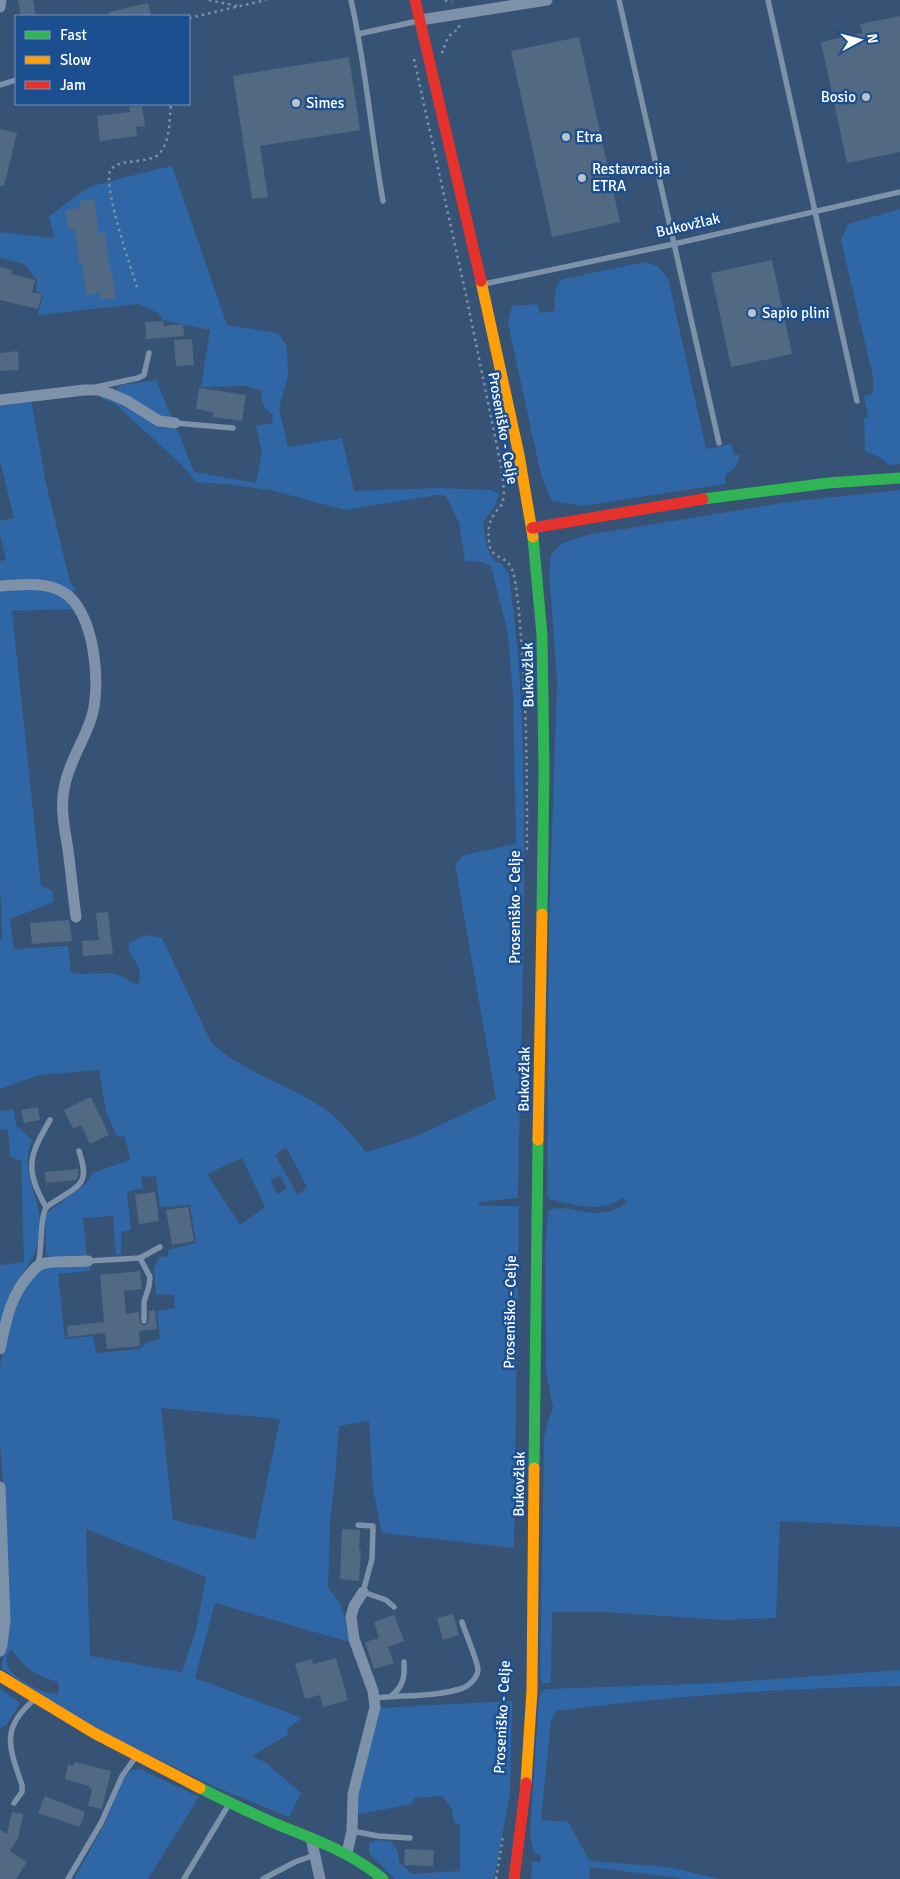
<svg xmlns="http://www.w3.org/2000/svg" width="900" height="1879" viewBox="0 0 900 1879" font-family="Signika,sans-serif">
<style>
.green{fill:#2f66a5;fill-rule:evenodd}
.building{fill:#526984}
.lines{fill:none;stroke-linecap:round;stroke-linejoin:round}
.path{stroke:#7d92a8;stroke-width:2.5;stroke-dasharray:2.5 4;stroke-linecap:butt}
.lane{stroke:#7d92a8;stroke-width:5.5}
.street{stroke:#7d92a8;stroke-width:11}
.fast{stroke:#30b455;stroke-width:11}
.slow{stroke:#ff9f0a;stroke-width:11}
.jam{stroke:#e5322d;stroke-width:11}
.poi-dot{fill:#b9c2ce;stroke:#1b4f8f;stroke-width:2}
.labels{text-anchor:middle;stroke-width:5;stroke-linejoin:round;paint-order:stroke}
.poi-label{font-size:15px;fill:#fff;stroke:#1b4f8f;text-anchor:start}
.street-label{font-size:15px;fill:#fff;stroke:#1b4f8f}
</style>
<rect width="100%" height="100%" fill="#365274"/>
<g class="green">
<path d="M172,166L227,325L278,333L287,346L288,376L279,408L288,447L342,438L354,491L439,488L491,490L499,494L495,506L483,522C486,537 485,560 502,564L509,575C513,610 518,645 520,680C529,852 521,1026 518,1198L478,1202L480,1206H519L514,1548L382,1533L373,1489L369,1421L339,1426L335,1478L330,1523L328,1587L340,1604L345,1618L349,1642L215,1603L195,1678L302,1718L287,1729L289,1734L252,1756L265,1762L301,1793L289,1817L215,1787L123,1742L67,1712L2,1669V1663L6,1644L4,1495L0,1444V1365L6,1338L22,1289L40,1268L90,1265V1271L58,1274L65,1339L93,1336L96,1353L139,1349L148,1342L160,1339L157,1311L175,1308L174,1295L156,1294L154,1269L159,1257L168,1256V1250L196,1243L190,1205L160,1207L156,1176L141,1177L143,1188L127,1192L131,1230L121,1232V1255H116L113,1216L83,1218L87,1257L50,1258L46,1254L45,1220L48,1212L86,1184L92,1173L130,1160L125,1137L116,1135L106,1112L99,1070L40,1075L0,1089V939H2L0,886V588L54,590L75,609L12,611L41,886L52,890L54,902L10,919L14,949L68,946L71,973C87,976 103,971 116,974C123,975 128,982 138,984C146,962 125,958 129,943L146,935L162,938L211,1042C243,1073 287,1083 323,1108C340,1119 353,1136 366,1152L412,1138L496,1099L455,864L464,855L516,844L513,696L508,633L491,566L481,562L465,561L459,523L446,496L438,495L345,510L274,491L236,485L196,482L182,465L114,403L102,399L101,395L124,403L161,428L177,429L194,472L256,483L262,452L256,426L272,423L273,414C262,408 262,403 261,390L246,386L201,387L210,330L163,320L158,313L138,304L38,315L43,294L36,291L37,280L24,264L0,258V232L54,238L49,216L89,187L130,176ZM286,1147L307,1187L298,1195L275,1155ZM242,1158L265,1207L240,1225L207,1174ZM280,1176L287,1189L277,1194L270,1180ZM161,1408L280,1419L255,1539L173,1520ZM86,1529L206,1577L196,1630L182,1672L90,1656ZM11,1649C25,1668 34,1675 58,1682L59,1687L58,1694C46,1696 13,1678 8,1667C5,1660 7,1654 11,1649Z"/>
<path d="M900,209V464L889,465L881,458L865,451L864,418L868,417L864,396L873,394V377L841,240L848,224Z"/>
<path d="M645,262L657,266L668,278L706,449L731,444L734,455H740C737,465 735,470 725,474V484L582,506L552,501L541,475L512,342L508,322L512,306L537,304L540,313L554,311C556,300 552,286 563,279Z"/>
<path d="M156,380L172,418L164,419L117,392L116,388L122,385Z"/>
<path d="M31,400L46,483L70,582L76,590L71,593L0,583V561L6,560L0,535V521L14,518L0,461V404Z"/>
<path d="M900,490V1527L780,1521L776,1618L725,1620L603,1612H552L551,1683H543L540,1678L544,1438L547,1425L553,1407L546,1372L545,1251L548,1211C567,1199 596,1228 628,1201L623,1198C598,1214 576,1205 549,1199L547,1194L549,923L557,680L549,571L551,555L556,549L563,543L588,535L788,502Z"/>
<path d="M14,1109L16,1125L32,1140C18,1176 43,1197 40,1231C37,1256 28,1263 17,1284C10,1298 6,1313 0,1327V1265L24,1262L21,1161L10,1157L8,1130L0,1129V1111Z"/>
<path d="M900,1670V1686C785,1688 670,1696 556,1711L551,1721L541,1820L568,1822L590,1861L668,1867L720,1879H687L589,1867L590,1879H531L532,1861L540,1862L541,1855L534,1853L530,1834L539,1697L541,1692L546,1689L720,1683Z"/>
<path d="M0,1688L20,1703L7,1724L0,1728Z"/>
<path d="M512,1701L510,1794L494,1879H395L369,1853V1843L377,1840L392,1842L398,1852L399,1862L412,1874L460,1871V1825L454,1822L452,1809L442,1796L414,1798L412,1804L354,1815L356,1794L379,1708Z"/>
<path d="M140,1769L199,1797L148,1879H74L104,1825L124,1777L132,1770Z"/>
</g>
<g class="building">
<path d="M18,0H33L36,16H21Z"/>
<path d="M148,3L151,16H109V12Z"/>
<path d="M900,16V152L847,163L821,42L862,33L860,24Z"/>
<path d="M579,37L620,222L552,237L511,51Z"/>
<path d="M349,57L360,130L260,146L268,197L252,199L233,76Z"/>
<path d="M142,106L145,126L136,127L137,136L100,141L97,116L130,112L129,107Z"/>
<path d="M0,129L17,133L4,186H0Z"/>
<path d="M95,199L98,233L105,232L110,271H112L116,298L101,300L100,293L86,295L82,262L79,263L75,229L68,230L66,210L80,208L79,201Z"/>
<path d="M772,260L792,354L731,367L711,273Z"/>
<path d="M0,267L12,270L11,274L35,280L32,292L42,294L38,309L0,300Z"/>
<path d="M163,321L164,326L183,324L184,336L146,339L145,322Z"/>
<path d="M192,339L194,365L176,366L174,340Z"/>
<path d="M18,351L19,370L0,371V353Z"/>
<path d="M199,388L246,395L242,421L213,417V412L196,409Z"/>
<path d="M108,912L113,954L83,956L82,941L99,940L96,913Z"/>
<path d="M69,920L72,941L32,944L30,923Z"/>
<path d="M91,1097L109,1135L90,1144L81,1125L73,1129L64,1110Z"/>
<path d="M38,1107L40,1120L24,1123L21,1110Z"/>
<path d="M78,1169V1176L76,1180L46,1183L45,1172Z"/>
<path d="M155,1192L159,1221L139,1224L135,1195Z"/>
<path d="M188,1207L194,1241L172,1245L166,1210Z"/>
<path d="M140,1271L142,1289L124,1291L126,1314L139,1312L140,1323L144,1326L148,1323L149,1311L155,1310L157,1329L139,1331L140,1346L107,1349L105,1333L68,1337L67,1326L104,1322L100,1275Z"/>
<path d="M342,1529L360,1530L359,1550H361L359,1581L340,1579Z"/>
<path d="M453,1614L459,1635L443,1640L437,1618Z"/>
<path d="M394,1615L404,1641L388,1647L394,1663L374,1669L365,1642L379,1638L374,1622Z"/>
<path d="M336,1658L348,1700L323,1707L320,1695L305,1699L295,1664L312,1659L313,1664Z"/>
<path d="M75,1762L111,1771L102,1809L88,1806L92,1789L89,1788V1786L65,1779L68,1764L73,1766Z"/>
<path d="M45,1796L85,1812L80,1827L38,1813Z"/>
<path d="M12,1812L23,1814L18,1839L10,1851L27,1862L16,1879H0V1830L7,1834Z"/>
<path d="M405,1849L434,1850L433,1866L404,1865Z"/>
</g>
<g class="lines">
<g class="path">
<path d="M209,0L237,6"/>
<path d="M445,0L452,2"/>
<path d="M189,18L266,0"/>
<path d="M441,52H443C446,41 448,34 459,29V25"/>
<path d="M414,59L466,295L501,466C502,477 506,493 502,504C500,507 497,510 495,513C488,523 488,531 489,542C491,563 509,551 514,576C519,601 520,627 522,652C527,719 527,786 527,854"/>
<path d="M137,287C131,269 101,181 111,169C116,164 122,163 128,162C136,161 148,160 155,157C171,147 169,120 171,104"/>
<path d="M496,1879L503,1836"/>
</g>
<g class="lane">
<path d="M351,0C366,66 371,134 383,201"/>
<path d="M619,0L719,443"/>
<path d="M768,0L857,401"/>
<path d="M358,34L418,21"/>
<path d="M0,85L16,80"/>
<path d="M484,284L674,244L900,192"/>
<path d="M96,387L138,378L144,375L149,353"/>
<path d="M175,423L233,428"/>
<path d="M46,1207C24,1169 29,1156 50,1120"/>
<path d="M140,1258L150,1277L149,1286L144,1302V1321"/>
<path d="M88,1261L140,1258L160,1247"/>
<path d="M38,1264C43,1247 39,1225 45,1210C47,1205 53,1203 57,1200C83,1184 89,1181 79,1151"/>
<path d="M358,1525L373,1526L372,1559L363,1592L386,1600L394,1607"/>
<path d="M391,1696C403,1687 405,1677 404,1662"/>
<path d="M374,1698C402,1695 433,1697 460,1689C468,1687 477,1679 478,1670C478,1662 465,1632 462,1622"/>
<path d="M14,1803L22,1792V1785C9,1747 0,1728 35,1699"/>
<path d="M352,1831L378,1836L410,1838"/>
<path d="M68,1879L101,1823L122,1776L135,1758"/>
<path d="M184,1879L229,1804"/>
<path d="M263,1879L295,1862L315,1855"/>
</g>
<g class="street">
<path d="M0,7L1,0"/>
<path d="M420,20L547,0"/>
<path d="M0,400L84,390H98L111,394L127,401L159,421L175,423"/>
<path d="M0,586C21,585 44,581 63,592C95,610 102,687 91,719C83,743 68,764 64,789C60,809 65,830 68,850C71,872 73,895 76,917"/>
<path d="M0,1349C6,1321 10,1296 30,1274C34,1269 38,1264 45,1263C59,1261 74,1262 88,1261"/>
<path d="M0,1487L5,1620L2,1645L0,1651"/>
<path d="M311,1838L320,1879"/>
<path d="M347,1853L352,1831L353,1794L375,1707L373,1691L354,1639L351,1617L354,1606L363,1592"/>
</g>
<g class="fast">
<path d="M703,499L828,483L900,478"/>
<path d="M533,537L542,635L544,769L542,914"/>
<path d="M534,1468L538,1140"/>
<path d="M200,1788C224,1800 249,1812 274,1823C312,1839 350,1851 383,1879"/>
</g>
<g class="slow">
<path d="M481,281L519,455L533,537"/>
<path d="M538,1140L542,914"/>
<path d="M0,1676L94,1733L200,1788"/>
<path d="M526,1783L532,1690L534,1468"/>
</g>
<g class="jam">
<path d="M415,0L481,281"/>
<path d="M532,528L703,499"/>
<path d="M514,1879L526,1783"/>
</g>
</g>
<g class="poi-dot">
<circle cx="866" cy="97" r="5"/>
<circle cx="296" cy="103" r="5"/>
<circle cx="566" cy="137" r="5"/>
<circle cx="582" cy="178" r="5"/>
<circle cx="752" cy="313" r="5"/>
</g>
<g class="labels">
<g class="poi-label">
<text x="856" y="102" text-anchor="end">Bosio</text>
<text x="306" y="108">Simes</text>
<text x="576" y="142">Etra</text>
<text x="592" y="174">Restavracija<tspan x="592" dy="17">ETRA</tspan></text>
<text x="762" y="318">Sapio plini</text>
</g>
<g class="street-label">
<text transform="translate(688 225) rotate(-13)" y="5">Bukovžlak</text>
<text transform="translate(503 428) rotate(80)" y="5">Proseniško - Celje</text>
<text transform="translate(528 675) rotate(-91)" y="5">Bukovžlak</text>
<text transform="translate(515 907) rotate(-90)" y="5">Proseniško - Celje</text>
<text transform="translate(524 1079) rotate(-89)" y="5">Bukovžlak</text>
<text transform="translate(510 1312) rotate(-89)" y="5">Proseniško - Celje</text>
<text transform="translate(519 1484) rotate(-89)" y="5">Bukovžlak</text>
<text transform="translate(502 1717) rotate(-87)" y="5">Proseniško - Celje</text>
</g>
</g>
<rect x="15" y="15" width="175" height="90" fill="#1b4f8f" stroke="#7695bc"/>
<rect x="25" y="31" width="25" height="8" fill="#30b455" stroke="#7695bc"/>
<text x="60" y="40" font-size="15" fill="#ffffff">Fast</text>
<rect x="25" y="56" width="25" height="8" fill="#ff9f0a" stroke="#7695bc"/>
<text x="60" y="65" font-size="15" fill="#ffffff">Slow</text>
<rect x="25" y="81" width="25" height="8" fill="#e5322d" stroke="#7695bc"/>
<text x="60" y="90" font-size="15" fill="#ffffff">Jam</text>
<g transform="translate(860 40) rotate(83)" stroke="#1b4f8f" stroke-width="4" paint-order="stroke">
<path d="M0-4L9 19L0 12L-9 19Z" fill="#ffffff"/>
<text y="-8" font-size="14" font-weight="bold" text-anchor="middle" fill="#ffffff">N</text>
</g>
</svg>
